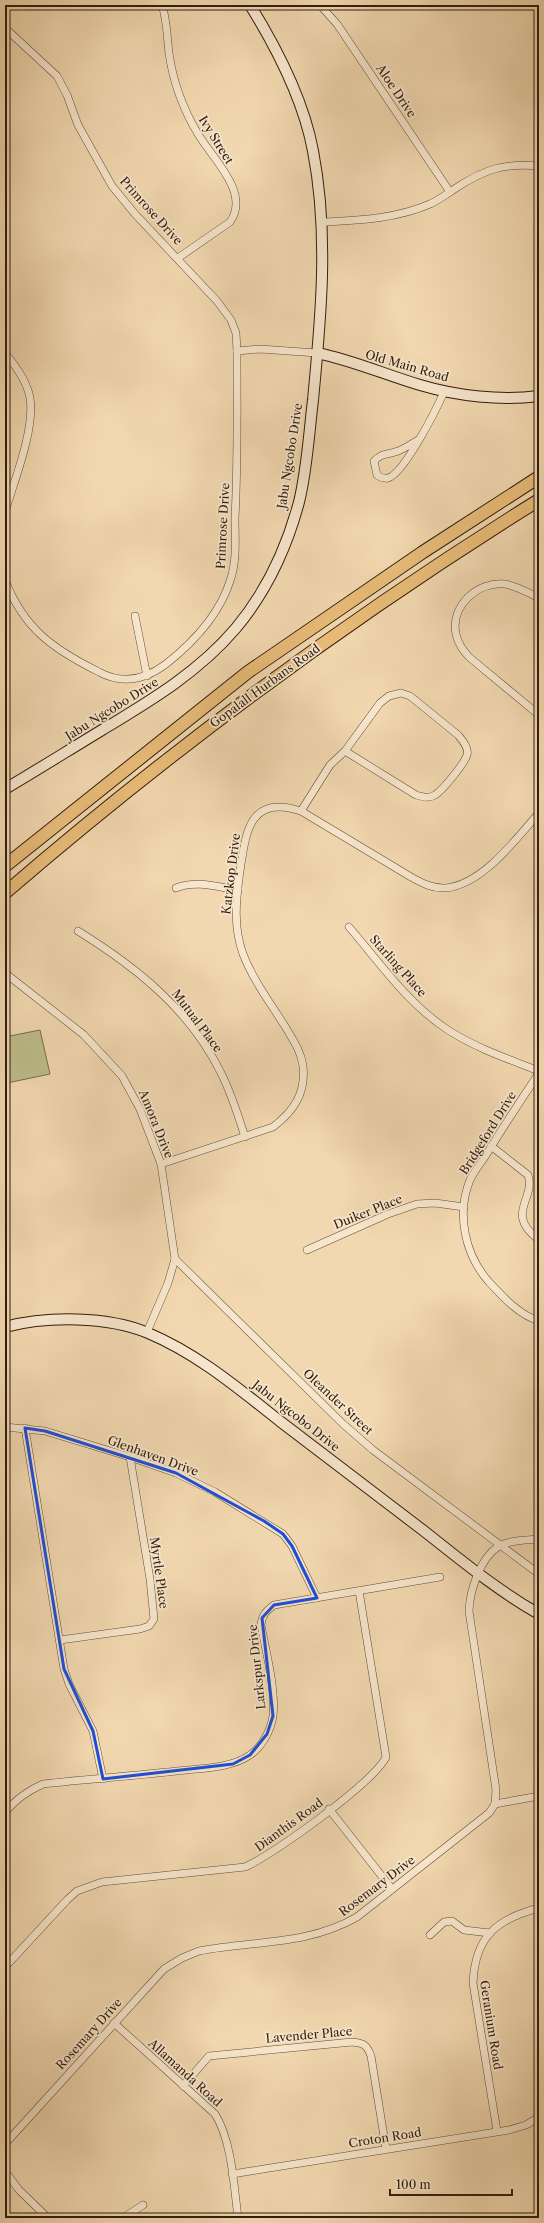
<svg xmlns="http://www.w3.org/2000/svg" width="544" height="2223" viewBox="0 0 544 2223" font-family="'Libre Caslon Text',serif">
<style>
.green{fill:#bdbe8a;stroke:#766e4c}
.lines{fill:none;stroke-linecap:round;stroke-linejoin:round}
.street-casing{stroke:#604c37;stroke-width:8}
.secondary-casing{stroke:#301d0f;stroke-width:12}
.primary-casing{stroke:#301d0f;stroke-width:14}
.street{stroke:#f7e6cc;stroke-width:7}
.secondary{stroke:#f7e6cc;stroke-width:10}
.primary{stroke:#e9bc78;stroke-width:12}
.marked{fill:none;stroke:#1d4ed8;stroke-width:3;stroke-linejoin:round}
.labels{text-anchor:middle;stroke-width:3.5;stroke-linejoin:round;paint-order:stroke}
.street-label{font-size:12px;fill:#301d0f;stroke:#f7e6cc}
</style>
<rect width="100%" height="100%" fill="#f2d8b0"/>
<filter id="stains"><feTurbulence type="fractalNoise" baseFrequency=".005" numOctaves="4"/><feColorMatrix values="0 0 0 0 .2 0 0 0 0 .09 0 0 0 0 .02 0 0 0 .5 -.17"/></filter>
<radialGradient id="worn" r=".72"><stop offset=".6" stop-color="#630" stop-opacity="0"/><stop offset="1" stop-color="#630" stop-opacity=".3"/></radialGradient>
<path class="green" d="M40,1030L50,1074L7,1083L5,1037Z"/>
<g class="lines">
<g class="street-casing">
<g id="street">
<path d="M162,5C167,20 167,37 169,53C173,82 183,109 198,134C212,158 251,193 230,222L178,258"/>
<path d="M320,5L337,24L450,192"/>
<path d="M5,28L57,76L67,95L78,125L112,186L135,214L217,301L231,320L236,333L237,351C237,407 238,462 235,518C235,537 237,559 231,578C221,612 194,642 166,664C146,679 123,685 99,672C53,649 24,629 5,580"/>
<path d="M323,222C360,220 395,219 430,204C439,200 448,193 456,188C485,169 504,163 539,166"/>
<path d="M237,351L260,349L317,353"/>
<path d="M5,353C16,366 27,381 30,398C35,430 14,481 5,512"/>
<path d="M418,440C411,444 403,450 395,452C386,455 382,453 374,461L377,475C380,477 384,479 388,478C404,474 437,408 444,392"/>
<path d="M539,598C529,593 516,586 505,584C478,581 450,606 456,634C458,644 463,650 469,657L539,715"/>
<path d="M135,616L147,676"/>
<path d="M301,811L330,765L345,751L380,703L389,696L401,693L410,696L458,735C463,741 469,748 467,755C464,764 443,790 435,795C429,799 423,797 416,795L345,751"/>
<path d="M176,888C196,880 217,887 238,890"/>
<path d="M349,927C380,963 408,1004 448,1030C476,1048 508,1059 539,1071"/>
<path d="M78,931C136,967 189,1009 220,1071C231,1092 238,1115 245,1137"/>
<path d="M5,973L84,1035L122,1076L140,1109L161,1164L175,1259L168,1283L147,1332"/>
<path d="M539,1073C521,1100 503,1127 486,1155C481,1163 474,1171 470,1180C456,1214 465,1255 489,1282C503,1297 519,1315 539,1321"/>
<path d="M491,1146L528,1175C536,1200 504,1213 539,1240"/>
<path d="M161,1164L273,1127C294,1111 306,1093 303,1066C301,1051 293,1040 286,1028C271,1004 253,980 243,954C233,926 236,900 240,871C246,832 249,794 301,811L411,877C422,883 433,889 446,888C483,884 515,840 539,813"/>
<path d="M307,1250L388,1214L417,1204L435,1203L464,1207"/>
<path d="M175,1259L343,1424L373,1450L539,1574"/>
<path d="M5,1427L45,1431L130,1457L176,1473L215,1492L283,1534L292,1546L317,1598"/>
<path d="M25,1428L64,1669L69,1684L93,1731L103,1779"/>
<path d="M60,1640L140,1629L149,1626L154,1619L150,1579L130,1457"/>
<path d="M495,1804L539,1796"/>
<path d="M329,1809L392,1889"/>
<path d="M5,1812C17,1799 27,1791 43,1784C88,1779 132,1776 177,1771C200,1768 230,1769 250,1755C262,1747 271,1730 273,1716C276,1689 266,1652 261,1625C262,1615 266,1611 274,1605L440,1577"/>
<path d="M430,1935L444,1922L452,1921L464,1930L490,1933"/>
<path d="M5,1967L67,1900L77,1891L102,1882L245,1867C273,1855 374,1782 386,1757L359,1591"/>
<path d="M114,2023L215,2114C232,2141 234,2187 238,2218"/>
<path d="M183,2086L209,2056L352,2042C364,2043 367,2045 371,2056L386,2149"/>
<path d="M497,2131L473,1983C475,1937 496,1919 539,1908"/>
<path d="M5,2144L164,1969L182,1958L199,1951C255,1940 306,1946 357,1917L489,1813L495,1804L496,1790L469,1611C470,1590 480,1558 499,1546C510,1540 527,1540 539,1539"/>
<path d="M5,2171L19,2190L48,2218"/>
<path d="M232,2174L509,2130L526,2125L539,2117"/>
<path d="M123,2218L143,2205"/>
</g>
</g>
<g class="secondary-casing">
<g id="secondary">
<path d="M317,353C352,360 386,375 420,385C457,396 501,401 539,396"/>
<path d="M5,789C37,770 69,750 102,730C150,701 199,672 236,628C266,592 287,547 299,502C307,470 309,433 313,400C321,317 329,233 313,151C304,102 276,47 250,5"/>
<path d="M5,1327C47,1316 108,1316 148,1333C198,1354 239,1389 281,1422C329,1459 377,1495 424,1531C462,1561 497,1590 539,1614"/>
</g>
</g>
<g class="primary-casing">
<g id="primary">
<path d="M5,866L248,672L423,552L539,477"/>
<path d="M5,893C173,748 351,617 539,500"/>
</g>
</g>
<use href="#street" class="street"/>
<use href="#secondary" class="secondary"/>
<use href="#primary" class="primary"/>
</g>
<path class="marked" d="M25,1428L45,1431L176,1473L264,1521L283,1534L292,1546L317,1598L274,1605L262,1618L273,1716L267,1734L250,1755L233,1764L103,1779L93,1731L64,1669Z"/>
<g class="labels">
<g class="street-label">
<text transform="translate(396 91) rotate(56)" y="4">Aloe Drive</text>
<text transform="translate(216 140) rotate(58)" y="4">Ivy Street</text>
<text transform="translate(151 211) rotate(48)" y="4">Primrose Drive</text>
<text transform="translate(407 366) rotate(16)" y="4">Old Main Road</text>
<text transform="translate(290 456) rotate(-81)" y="4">Jabu Ngcobo Drive</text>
<text transform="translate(223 526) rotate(-87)" y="4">Primrose Drive</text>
<text transform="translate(265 686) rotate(-36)" y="4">Gopalall Hurbans Road</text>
<text transform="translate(112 709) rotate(-32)" y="4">Jabu Ngcobo Drive</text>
<text transform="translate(231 874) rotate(-83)" y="4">Katzkop Drive</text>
<text transform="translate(398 966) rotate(48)" y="4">Starling Place</text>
<text transform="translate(197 1021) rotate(53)" y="4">Mutual Place</text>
<text transform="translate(156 1124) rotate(68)" y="4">Amora Drive</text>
<text transform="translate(488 1133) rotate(-58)" y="4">Bridgeford Drive</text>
<text transform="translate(368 1212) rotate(-22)" y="4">Duiker Place</text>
<text transform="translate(338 1402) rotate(43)" y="4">Oleander Street</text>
<text transform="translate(296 1416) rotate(38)" y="4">Jabu Ngcobo Drive</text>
<text transform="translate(153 1456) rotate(20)" y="4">Glenhaven Drive</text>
<text transform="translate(159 1573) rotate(82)" y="4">Myrtle Place</text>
<text transform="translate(257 1667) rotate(-96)" y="4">Larkspur Drive</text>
<text transform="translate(289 1825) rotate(-36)" y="4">Dianthis Road</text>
<text transform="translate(377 1886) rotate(-37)" y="4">Rosemary Drive</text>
<text transform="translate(491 2025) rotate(81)" y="4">Geranium Road</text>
<text transform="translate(89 2034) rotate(-48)" y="4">Rosemary Drive</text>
<text transform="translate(309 2035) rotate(-5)" y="4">Lavender Place</text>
<text transform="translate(185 2073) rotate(42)" y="4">Allamanda Road</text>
<text transform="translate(385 2138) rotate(-9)" y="4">Croton Road</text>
</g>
</g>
<rect width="544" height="2223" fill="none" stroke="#f2d8b0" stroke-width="20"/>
<rect x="6" y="6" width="532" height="2211" fill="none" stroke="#301d0f" stroke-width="2"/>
<rect x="10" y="10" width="524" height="2203" fill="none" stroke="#301d0f"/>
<path d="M390 2189v6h122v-6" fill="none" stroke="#301d0f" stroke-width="2"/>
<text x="396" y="2189" font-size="12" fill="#301d0f" stroke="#f7e6cc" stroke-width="3" paint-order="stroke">100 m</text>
<rect width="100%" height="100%" filter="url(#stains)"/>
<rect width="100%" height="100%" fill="url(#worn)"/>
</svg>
